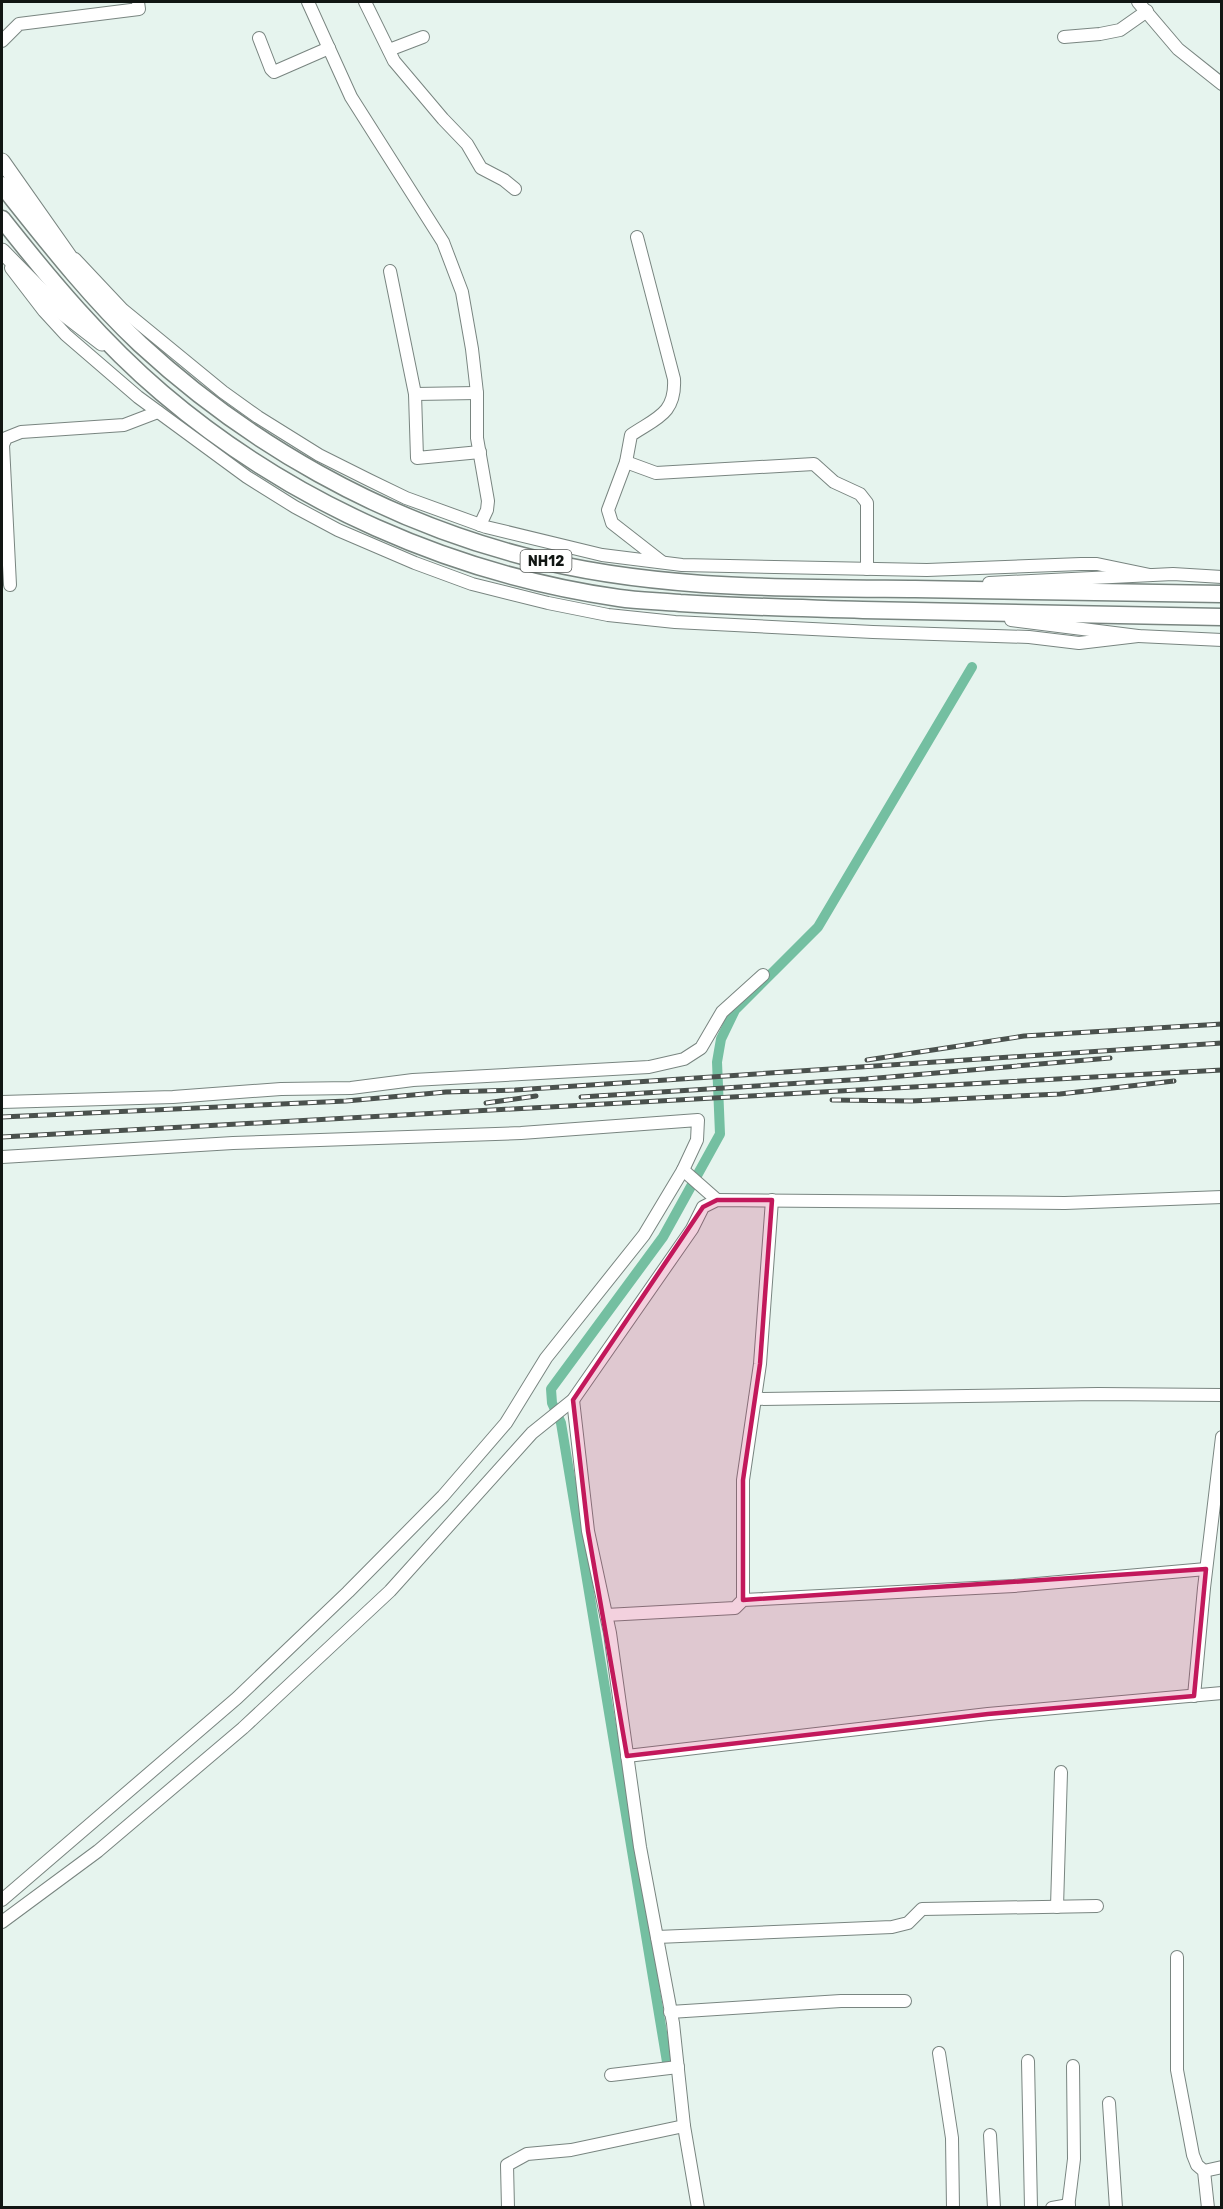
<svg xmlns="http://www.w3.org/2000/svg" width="1223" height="2209" viewBox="0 0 1223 2209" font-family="Rubik,sans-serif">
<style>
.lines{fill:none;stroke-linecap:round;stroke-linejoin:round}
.canal{stroke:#74bfa1;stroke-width:10}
.minor-casing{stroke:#798580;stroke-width:14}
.major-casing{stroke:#798580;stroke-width:17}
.highway-casing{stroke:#798580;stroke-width:19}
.minor{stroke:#fff;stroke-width:12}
.major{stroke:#fff;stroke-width:15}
.highway{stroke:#fff;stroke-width:16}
.rail-casing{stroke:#4a514d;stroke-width:5}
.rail{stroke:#fff;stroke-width:3;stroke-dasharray:9;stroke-linecap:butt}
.marked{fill:#c2185b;fill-opacity:0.2;stroke:#c2185b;stroke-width:4.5;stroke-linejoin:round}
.labels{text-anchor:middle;stroke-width:4.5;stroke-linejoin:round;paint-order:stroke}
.shield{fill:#fff;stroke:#585c5a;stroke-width:1.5}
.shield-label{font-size:14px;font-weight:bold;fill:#111613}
</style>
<rect width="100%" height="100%" fill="#e6f4ee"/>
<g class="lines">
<path class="canal" d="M667,2062L561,1423L552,1403L551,1389L663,1237L720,1134L717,1062L721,1039L735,1010L818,927L972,667"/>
<g class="minor-casing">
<g id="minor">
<path d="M308,2L351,97L443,242L462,292L472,349L477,393V438L488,501L487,510L480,525"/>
<path d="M365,2L394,61L443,119L467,144L481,168L504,180L515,189"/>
<path d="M1138,2L1178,49L1222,84"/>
<path d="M1064,37L1100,34L1120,30L1147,11"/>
<path d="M259,38L271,69L274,72L329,48"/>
<path d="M2,41L19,24L139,9L138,2"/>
<path d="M389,50L423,37"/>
<path d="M637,237L674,379C676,414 656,418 631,435L626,462L608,510L612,523L662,562"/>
<path d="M75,259L123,310L223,392L258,417L319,455L369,480L406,498L486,527L602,555L682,565L927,570L1081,564H1097L1150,575"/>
<path d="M11,268L44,311L66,335L138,397L247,477L295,507L338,530L415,563L472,584L548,603L608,615L675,622L873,632L1029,637L1079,643L1138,636"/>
<path d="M390,271L415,394L417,458L480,452"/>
<path d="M415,394L477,393"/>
<path d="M626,462L656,473L814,464L834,482L860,494L867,503V569"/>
<path d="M989,583L1173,574L1222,577"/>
<path d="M10,585L3,445L6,438L21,432L124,425L158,412"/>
<path d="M1011,620L1138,636L1222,640"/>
<path d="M2,1102L173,1097L281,1089L351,1088L413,1080L649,1067L684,1059L701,1048L722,1012L763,975"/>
<path d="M2,1157L233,1143L521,1133L698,1120L697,1140L683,1170L644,1235L546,1358L506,1423L443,1496L348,1592L237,1698L2,1900"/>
<path d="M683,1170L717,1200"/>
<path d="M755,1399L1098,1394L1222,1395"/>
<path d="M573,1400L588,1531L610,1633L640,1847L673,2023L684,2126L698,2208"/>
<path d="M743,1600V1480L760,1364L772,1200"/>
<path d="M606,1615L735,1608L743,1600L1014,1586L1206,1569"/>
<path d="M1194,1696L1204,1588L1222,1437"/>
<path d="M627,1756L988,1714L1222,1693"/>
<path d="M1057,1907L1061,1772"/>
<path d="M2,1922L98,1851L243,1728L390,1591L532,1433L573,1400L692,1229L703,1207L717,1200L1065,1203L1222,1197"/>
<path d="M657,1937L892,1927L908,1923L922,1909L1097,1906"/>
<path d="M1177,1957V2070L1193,2155L1197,2165L1204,2171L1208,2208"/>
<path d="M670,2012L841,2001H905"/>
<path d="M939,2053L952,2138L953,2208"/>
<path d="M1028,2061L1031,2208"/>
<path d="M611,2075L678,2067"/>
<path d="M1109,2103L1116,2208"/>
<path d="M990,2135L994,2208"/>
<path d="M1204,2171L1222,2167"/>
<path d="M508,2208L507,2165L527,2154L571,2150L684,2126"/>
<path d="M1052,2208L1069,2205"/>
<path d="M1068,2208L1074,2159L1073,2066"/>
</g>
</g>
<g class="major-casing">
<g id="major">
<path d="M2,161L78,269"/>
<path d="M2,251L62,312L102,343"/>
</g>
</g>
<g class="highway-casing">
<g id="highway">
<path d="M2,185C45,239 89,296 140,344C248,444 381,519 523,556C651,590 784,588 915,589C1017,590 1119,592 1222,594"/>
<path d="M2,219C51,281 102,342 162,393C291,503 452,574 619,598C639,601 660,601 680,603C741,607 802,608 863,610C982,613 1102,615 1222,617"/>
</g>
</g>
<use href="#minor" class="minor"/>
<use href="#major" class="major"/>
<use href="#highway" class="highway"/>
<g class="rail-casing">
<g id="rail">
<path d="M867,1060L1024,1036L1222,1024"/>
<path d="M581,1097L866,1079L1110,1058"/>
<path d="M832,1100L911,1101L1060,1094L1174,1081"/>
<path d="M486,1103L536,1096"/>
<path d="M2,1117L346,1101L446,1092L515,1090L1222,1043"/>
<path d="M2,1137L1222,1070"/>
</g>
</g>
<use href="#rail" class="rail"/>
</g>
<path class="marked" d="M717,1200H772L760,1364L743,1480V1600L1206,1569L1194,1696L988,1714L627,1756L588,1531L573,1400L703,1207Z"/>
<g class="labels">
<rect class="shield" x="520.5" y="550" width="51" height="22" rx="4.5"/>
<g class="shield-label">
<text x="546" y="566">NH12</text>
</g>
</g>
<rect width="1223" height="2209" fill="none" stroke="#111613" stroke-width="6"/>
</svg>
